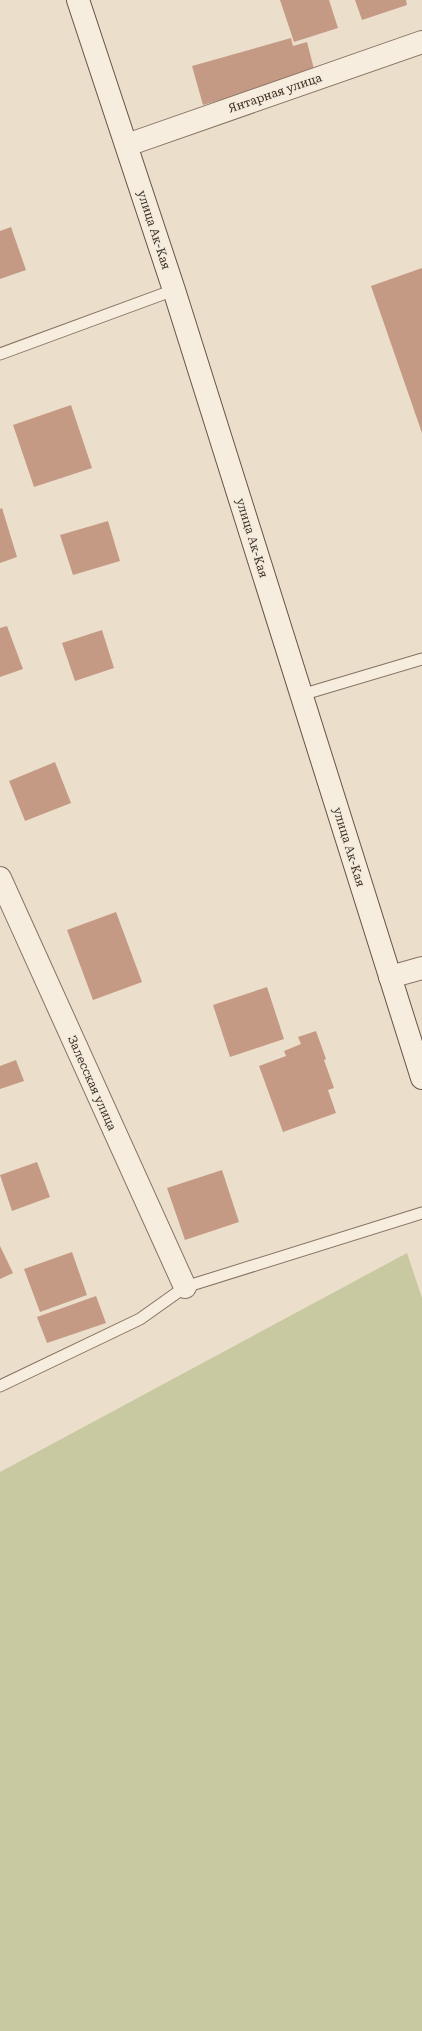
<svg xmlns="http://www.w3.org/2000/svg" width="422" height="2031" viewBox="0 0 422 2031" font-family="'Roboto Serif',serif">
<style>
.green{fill:#c8c9a0}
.building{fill:#c59a85}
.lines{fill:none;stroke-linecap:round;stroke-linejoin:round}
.lane-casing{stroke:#877261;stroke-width:13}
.street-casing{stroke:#877261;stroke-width:24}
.secondary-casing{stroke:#695344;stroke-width:24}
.lane{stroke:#f6edde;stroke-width:11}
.street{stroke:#f6edde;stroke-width:22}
.secondary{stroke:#f6edde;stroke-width:22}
.labels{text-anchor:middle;stroke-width:3;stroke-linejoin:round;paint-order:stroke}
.street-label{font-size:12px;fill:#392b23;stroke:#f3eadb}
</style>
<rect width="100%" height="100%" fill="#ebdfcc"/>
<path class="green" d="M407,1253L422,1298V2031H0V1472Z"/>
<g class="building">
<path d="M280,0H329L338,28L294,42Z"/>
<path d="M355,0H406L407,5L362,20Z"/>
<path d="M291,38L293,46L307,42L315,73L203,105L192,66Z"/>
<path d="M11,227L26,270L0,279V231Z"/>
<path d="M422,268V433L371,286Z"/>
<path d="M71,405L92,468L34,487L13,425Z"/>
<path d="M2,508L17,557L0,563V509Z"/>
<path d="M108,521L120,561L73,575L60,535Z"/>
<path d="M7,626L23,669L0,677V628Z"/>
<path d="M102,630L114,668L75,681L62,643Z"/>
<path d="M55,762L71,803L25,821L9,781Z"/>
<path d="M116,912L142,982L93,1000L67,930Z"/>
<path d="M267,987L284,1039L230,1057L213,1005Z"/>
<path d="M316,1031L326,1059L324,1060L334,1088L328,1090L336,1113L283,1132L259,1066L286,1056L284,1051L301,1044L298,1037Z"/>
<path d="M16,1060L24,1081L0,1089V1066Z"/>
<path d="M37,1162L50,1197L12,1211L0,1175Z"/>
<path d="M222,1170L239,1222L185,1240L167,1188Z"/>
<path d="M0,1246L13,1273L0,1279Z"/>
<path d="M72,1252L87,1295L40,1312L24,1269Z"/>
<path d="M96,1296L106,1323L47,1343L37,1317Z"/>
</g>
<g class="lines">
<g class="lane-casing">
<g id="lane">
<path d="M0,354L174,290"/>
<path d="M301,695L422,659"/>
<path d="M0,1386L140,1319L185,1287L422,1213"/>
</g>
</g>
<g class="street-casing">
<g id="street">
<path d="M127,145L422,42"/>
<path d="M0,878L185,1287"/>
<path d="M390,977L422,968"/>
</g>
</g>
<g class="secondary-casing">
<path id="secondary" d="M78,0L174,290L422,1078"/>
</g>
<use href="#lane" class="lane"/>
<use href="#street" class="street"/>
<use href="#secondary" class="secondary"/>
</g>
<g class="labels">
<g class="street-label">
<text transform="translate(275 93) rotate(-19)" y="4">Янтарная улица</text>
<text transform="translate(154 230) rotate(72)" y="4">улица Ак-Кая</text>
<text transform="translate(252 538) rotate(73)" y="4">улица Ак-Кая</text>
<text transform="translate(349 847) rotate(73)" y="4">улица Ак-Кая</text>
<text transform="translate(92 1083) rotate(66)" y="4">Залесская улица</text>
</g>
</g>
</svg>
